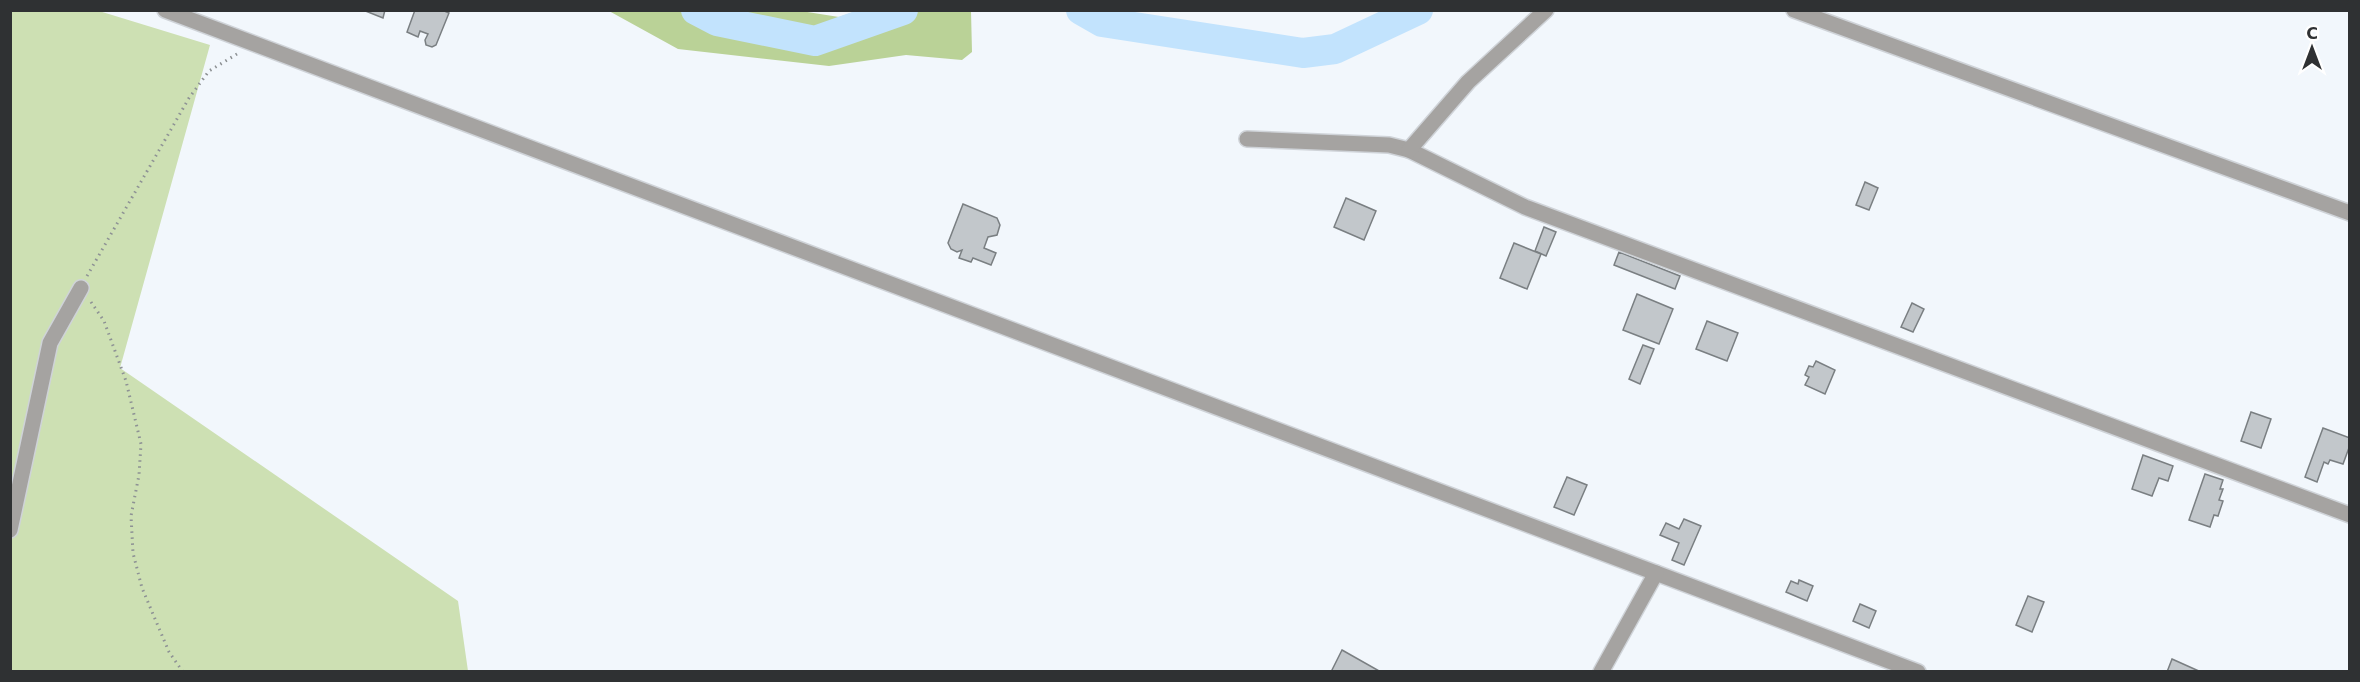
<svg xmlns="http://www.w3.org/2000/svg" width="2360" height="682" viewBox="0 0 2360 682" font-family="'DejaVu Sans',sans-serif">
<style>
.green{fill:#cde0b3}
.forest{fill:#bad297}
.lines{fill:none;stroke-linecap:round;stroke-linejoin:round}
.river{stroke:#c2e3fd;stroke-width:30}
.building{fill:#c2c7cb;stroke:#7a7f82;stroke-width:1.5}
.minor-casing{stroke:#cfd3d8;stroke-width:18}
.path{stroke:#8d9194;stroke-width:3;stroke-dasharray:1.5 4.5;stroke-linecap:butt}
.minor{stroke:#a5a3a1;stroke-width:15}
</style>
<rect width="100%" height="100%" fill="#f2f7fc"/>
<path class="green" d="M10,11H99L210,45L120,368L458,601L468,671H11Z"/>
<path class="forest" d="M801,11L839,17L860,10L971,11L972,52L962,60L906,55L829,66L678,49L609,11Z"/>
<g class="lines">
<g class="river">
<path d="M696,10L717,21L815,41L903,10"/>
<path d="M1081,10L1102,22L1303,53L1335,49L1418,10"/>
</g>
</g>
<g class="building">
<path d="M363,10H385L383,18Z"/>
<path d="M415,10H442L449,13L436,45L432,47L426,45L425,40L428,34L420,31L418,37L407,32Z"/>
<path d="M1865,182L1878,188L1869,210L1856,205Z"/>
<path d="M1346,198L1376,211L1364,240L1334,227Z"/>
<path d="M963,204L997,218L1000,225L997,235L988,237L984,248L996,253L991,265L973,258L971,262L959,258L962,250L957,252L951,249L948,243Z"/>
<path d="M1544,227L1556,232L1546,256L1535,251Z"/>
<path d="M1514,243L1541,254L1527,289L1500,278Z"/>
<path d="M1619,252L1680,276L1675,289L1614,265Z"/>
<path d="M1637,294L1673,309L1659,344L1623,330Z"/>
<path d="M1912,303L1924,309L1913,332L1901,327Z"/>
<path d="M1707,321L1738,333L1727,361L1696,349Z"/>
<path d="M1643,345L1654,349L1640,384L1629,379Z"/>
<path d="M1816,361L1835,370L1825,394L1805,385L1809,377L1805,375L1809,366L1813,367Z"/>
<path d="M2251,412L2271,419L2261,448L2241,441Z"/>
<path d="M2323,428L2350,438V445L2343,464L2330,460L2328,464L2324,462L2317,482L2305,477Z"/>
<path d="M2143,455L2173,466L2168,481L2159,478L2152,496L2132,489Z"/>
<path d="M2205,474L2223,480L2220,489H2223L2219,500L2223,501L2218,516L2214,515L2210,527L2189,520Z"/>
<path d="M1567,477L1587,485L1574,515L1554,507Z"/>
<path d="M1684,519L1701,526L1684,565L1672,560L1679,543L1660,535L1666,523L1679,529Z"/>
<path d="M1799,580L1813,586L1807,601L1786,592L1791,581L1798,584Z"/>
<path d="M2028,596L2044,602L2032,632L2016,625Z"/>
<path d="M1860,604L1876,611L1869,628L1853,621Z"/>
<path d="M1342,650L1381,672H1331Z"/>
<path d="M2172,659L2201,672H2167Z"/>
</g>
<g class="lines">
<g class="minor-casing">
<g id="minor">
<path d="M165,10L1918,672"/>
<path d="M1794,10L2350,213"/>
<path d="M1247,139L1389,145L1409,150L1525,207L2350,515"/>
<path d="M1409,150L1468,82L1546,10"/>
<path d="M10,530L50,343L81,288"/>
<path d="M1601,672L1656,573"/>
</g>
</g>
<g class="path">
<path d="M87,276L189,98L209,71L237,54"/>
<path d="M91,302L104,321L126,381L141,444L139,475L131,516L133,553L142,588L169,652L183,672"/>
</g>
<use href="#minor" class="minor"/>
</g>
<rect width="2360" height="682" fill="none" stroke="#2f3133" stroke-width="24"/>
<g transform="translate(2312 48)" stroke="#ffffff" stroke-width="4.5" paint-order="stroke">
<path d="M0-4.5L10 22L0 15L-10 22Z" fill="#2f3133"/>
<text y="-9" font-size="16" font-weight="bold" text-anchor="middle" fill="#2f3133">С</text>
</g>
</svg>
